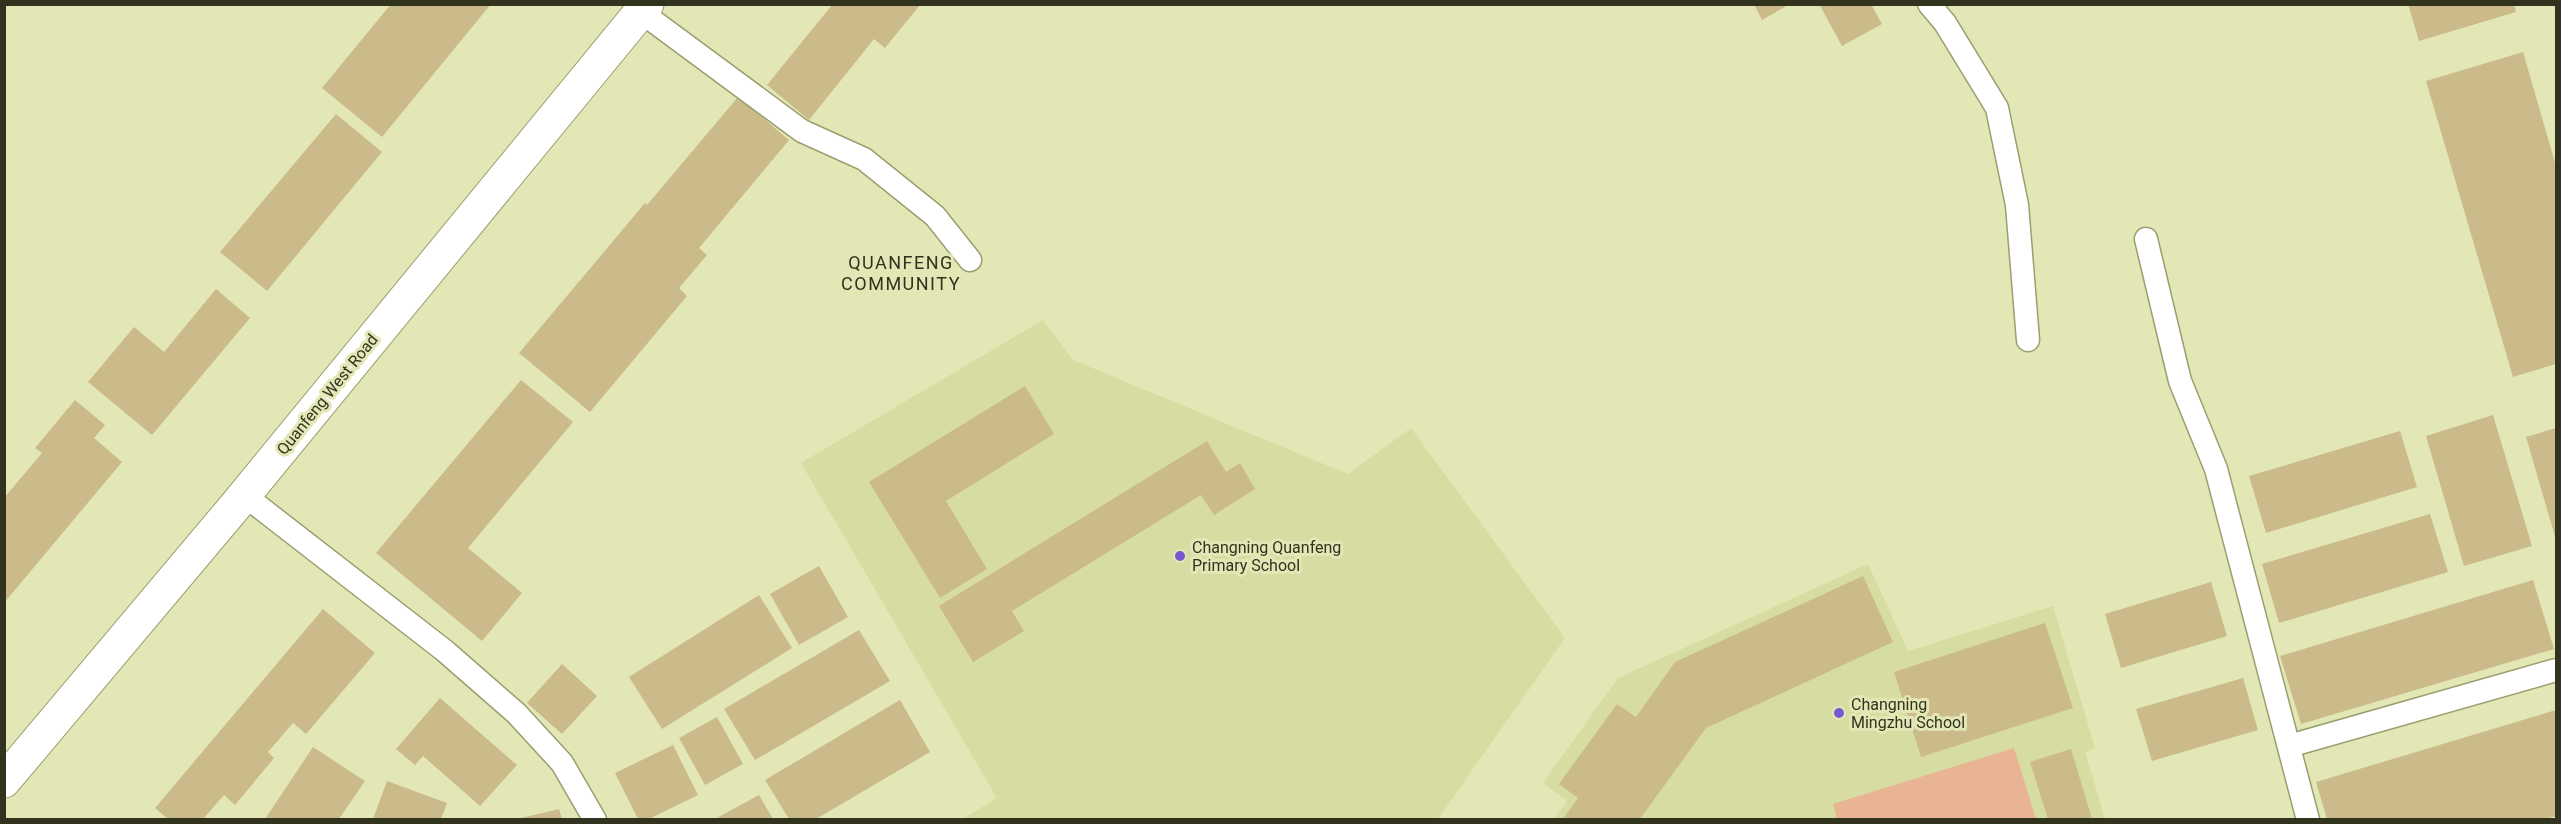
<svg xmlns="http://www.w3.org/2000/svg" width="2561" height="824" viewBox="0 0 2561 824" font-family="Roboto,sans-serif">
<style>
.built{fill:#d7dca2}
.green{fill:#e9b494}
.building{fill:#cbbb8b}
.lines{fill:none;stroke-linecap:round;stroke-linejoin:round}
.service-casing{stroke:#9b9e6f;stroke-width:25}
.trunk-casing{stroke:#9b9e6f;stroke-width:35}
.service{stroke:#fff;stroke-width:22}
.trunk{stroke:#fff;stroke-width:33}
.poi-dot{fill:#7858d2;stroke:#e3e7b5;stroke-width:2}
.labels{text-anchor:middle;stroke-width:6;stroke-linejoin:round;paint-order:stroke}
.street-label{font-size:16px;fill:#31331f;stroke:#e3e7b5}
.poi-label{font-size:16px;fill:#31331f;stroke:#e3e7b5;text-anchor:start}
.neighbourhood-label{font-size:18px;letter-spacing:1.5px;fill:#31331f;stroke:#e3e7b5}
</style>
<rect width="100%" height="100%" fill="#e3e7b5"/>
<g class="built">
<path d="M1043,320L1073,360L1348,474L1411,428L1565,638L1438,819H963L997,798L801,463Z"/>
<path d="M1868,564L1908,651L2053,606L2095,748L2085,752L2105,819H1554L1567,801L1543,783L1618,678Z"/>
</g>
<path class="green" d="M2014,748L2036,819H1837L1833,804Z"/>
<g class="building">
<path d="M391,4H491L382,137L322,88Z"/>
<path d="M1754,4H1790L1762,20Z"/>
<path d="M1819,4H1871L1882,24L1842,46Z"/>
<path d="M2408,4H2514L2516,12L2419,41Z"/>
<path d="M832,5H920L885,48L874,39L809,120L767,85Z"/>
<path d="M2523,52L2556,166V364L2513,377L2426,81Z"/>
<path d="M738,97L789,140L699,248L707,255L679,288L687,296L590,412L519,353L645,203L647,205Z"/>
<path d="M336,114L382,152L267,291L220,252Z"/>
<path d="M216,289L250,318L152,435L88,382L134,327L164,352Z"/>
<path d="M521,380L573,422L468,548L522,593L482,641L376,553Z"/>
<path d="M1025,386L1054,434L946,501L987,569L940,598L869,482Z"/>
<path d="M75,400L105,425L94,438L122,462L4,603V498L42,453L35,448Z"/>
<path d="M2493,415L2532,546L2464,566L2426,436Z"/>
<path d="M2556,428V540L2526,437Z"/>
<path d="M2400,431L2417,487L2266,533L2249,476Z"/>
<path d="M1207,441L1226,472L1240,463L1255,489L1214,515L1201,495L1012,611L1024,631L973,662L939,606Z"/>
<path d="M2430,514L2448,572L2279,623L2262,564Z"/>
<path d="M819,566L848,617L799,645L770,594Z"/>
<path d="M1863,576L1893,642L1706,728L1640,819H1563L1578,798L1559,784L1617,704L1636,717L1675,662Z"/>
<path d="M2533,580L2554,649L2301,724L2280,656Z"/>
<path d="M2211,582L2227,636L2121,668L2105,614Z"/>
<path d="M759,595L792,648L662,729L629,677Z"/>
<path d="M323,609L375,653L306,734L293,723L268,752L274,758L235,805L224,795L203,819H168L155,808Z"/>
<path d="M2045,623L2073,708L1921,757L1894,672Z"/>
<path d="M859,630L890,681L755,760L724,709Z"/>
<path d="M562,664L597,696L562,734L527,703Z"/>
<path d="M2243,678L2258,730L2152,761L2136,709Z"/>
<path d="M440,698L517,765L480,806L423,756L415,765L396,749Z"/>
<path d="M900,700L930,752L816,819H789L765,780Z"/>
<path d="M2556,710V816L2545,819H2327L2316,782Z"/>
<path d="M717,717L743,764L705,785L679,738Z"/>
<path d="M673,745L698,795L649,819H638L615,773Z"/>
<path d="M313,747L365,781L339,819H265Z"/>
<path d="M2071,749L2092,819H2048L2030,762Z"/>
<path d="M387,781L447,803L441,819H373Z"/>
<path d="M759,795L773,819H715Z"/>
<path d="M559,809L562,819H517Z"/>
</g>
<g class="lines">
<g class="service-casing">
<g id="service">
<path d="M1929,4L1945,23L1997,108L2017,205L2028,340"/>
<path d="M641,12L802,131L864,159L935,216L970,260"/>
<path d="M2146,239L2180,381L2216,469L2308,820"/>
<path d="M244,495L445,651L516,713L562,763L595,820"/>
<path d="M2289,746L2556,670"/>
</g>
</g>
<g class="trunk-casing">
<path id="trunk" d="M4,781L237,504L647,4"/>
</g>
<use href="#service" class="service"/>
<use href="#trunk" class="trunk"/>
</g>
<g class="poi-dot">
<circle cx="1180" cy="556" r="6"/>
<circle cx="1839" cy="713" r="6"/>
</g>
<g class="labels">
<g class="street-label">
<text transform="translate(327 394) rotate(-51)" y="6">Quanfeng West Road</text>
</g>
<g class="poi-label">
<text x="1192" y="553">Changning Quanfeng<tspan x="1192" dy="18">Primary School</tspan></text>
<text x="1851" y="710">Changning<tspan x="1851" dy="18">Mingzhu School</tspan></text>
</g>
<g class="neighbourhood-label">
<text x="901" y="269">QUANFENG<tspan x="901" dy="21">COMMUNITY</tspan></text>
</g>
</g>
<rect width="2561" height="824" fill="none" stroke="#31331f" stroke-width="12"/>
</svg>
